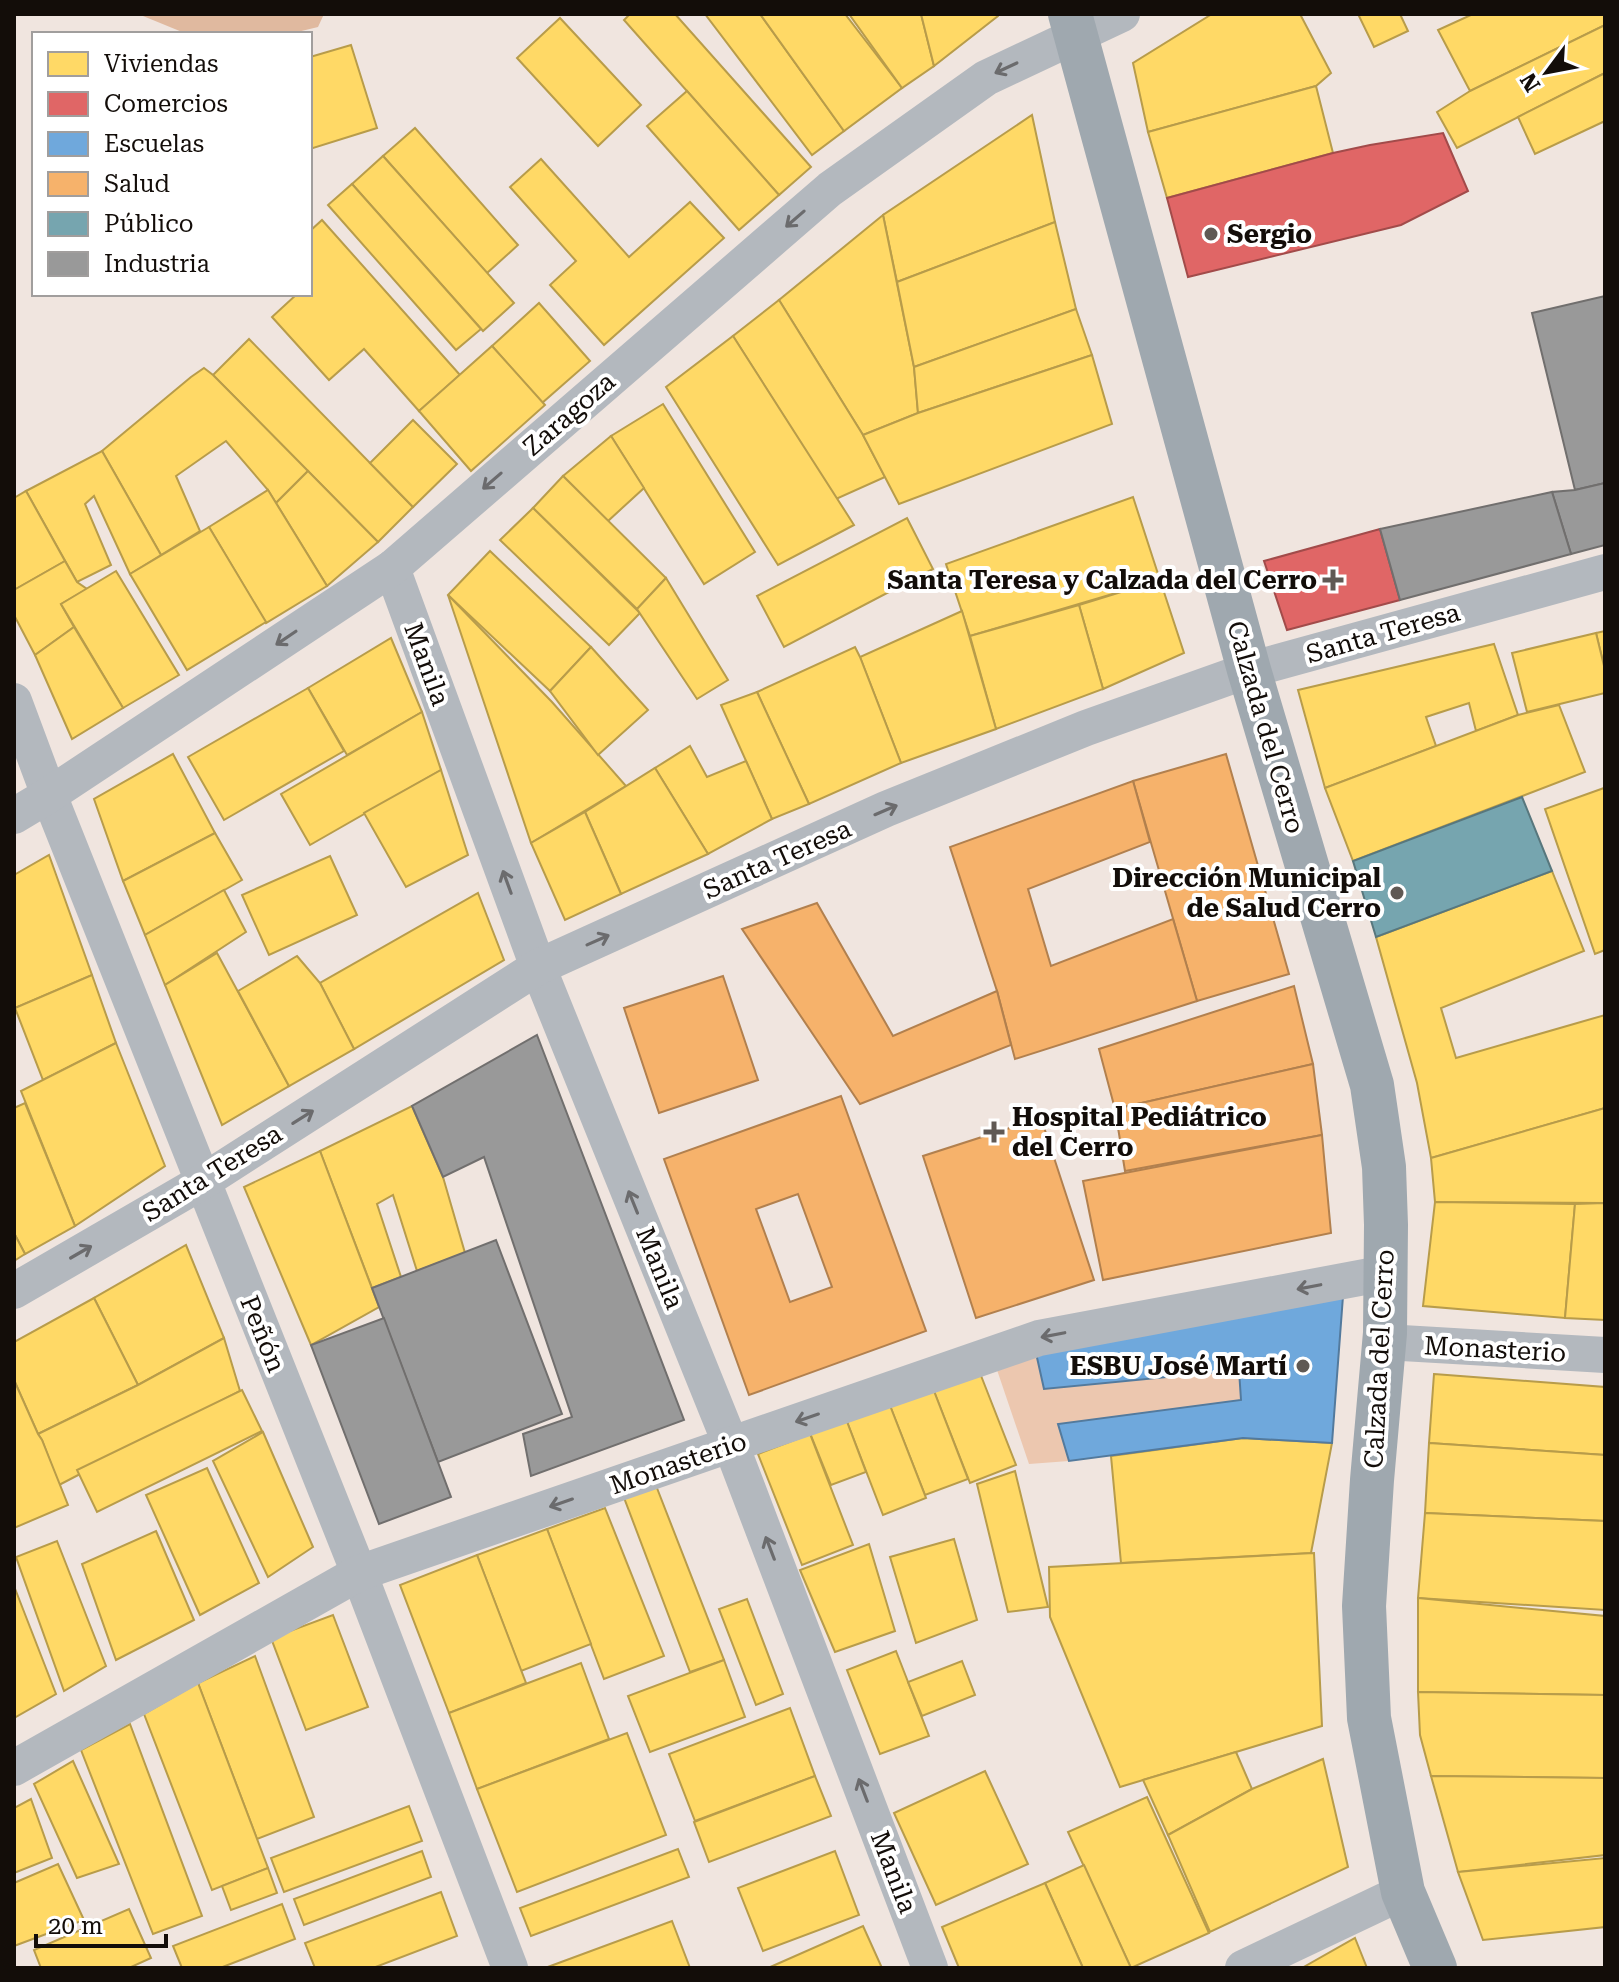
<svg xmlns="http://www.w3.org/2000/svg" width="1619" height="1982" viewBox="0 0 1619 1982" font-family="'Roboto Serif',serif">
<style>
.green{fill:#ecc7af}
.forest{fill:#e0b99f}
.homes{fill:#ffd966;stroke:#b89c4a;stroke-width:2}
.shops{fill:#e06666;stroke:#a24b4a;stroke-width:2}
.schools{fill:#6fa8dc;stroke:#537a9d;stroke-width:2}
.health{fill:#f6b26b;stroke:#b2804e;stroke-width:2;fill-rule:evenodd}
.public{fill:#76a5af;stroke:#58777d;stroke-width:2}
.industry{fill:#999;stroke:#716f6e;stroke-width:2}
.lines{fill:none;stroke-linecap:round;stroke-linejoin:round}
.minor{stroke:#b3b8be;stroke-width:36}
.primary{stroke:#9fa8af;stroke-width:44}
.oneway{stroke:#6b6b6d}
.poi-dot{fill:#605954;stroke:#fff;stroke-width:3}
.labels{text-anchor:middle;stroke-width:8;stroke-linejoin:round;paint-order:stroke}
.poi-label{font-size:26px;font-weight:bold;fill:#130d09;stroke:#fff;text-anchor:end}
.street-label{font-size:26px;fill:#130d09;stroke:#fff}
</style>
<rect width="100%" height="100%" fill="#f0e5df"/>
<path class="green" d="M1036,1353L1044,1388L1239,1370L1241,1400L1058,1424L1069,1461L1029,1464L996,1367Z"/>
<path class="forest" d="M143,14H324L318,27L289,34H187L143,16Z"/>
<g class="homes">
<path d="M630,14H675L811,167L779,195L624,20Z"/>
<path d="M705,14H760L844,131L812,155Z"/>
<path d="M760,14H845L902,88L844,131Z"/>
<path d="M849,14H921L934,66L902,88Z"/>
<path d="M921,14H998V16L934,66Z"/>
<path d="M1212,14H1300L1331,73L1316,86L1148,132L1133,63Z"/>
<path d="M1358,14H1400L1408,31L1374,47Z"/>
<path d="M1473,14H1604L1605,25L1470,91L1438,30Z"/>
<path d="M560,18L641,105L598,146L517,58Z"/>
<path d="M1605,25V73L1457,148L1437,112L1470,91Z"/>
<path d="M351,45L377,128L310,149V57Z"/>
<path d="M1605,73V121L1535,154L1518,117Z"/>
<path d="M1316,86L1333,153L1167,198L1148,132Z"/>
<path d="M687,91L779,195L739,230L647,126Z"/>
<path d="M1032,115L1055,222L897,282L883,215Z"/>
<path d="M415,128L518,245L487,273L383,156Z"/>
<path d="M383,156L514,303L483,331L352,184Z"/>
<path d="M541,159L629,257L690,202L724,238L604,345L550,285L576,261L510,187Z"/>
<path d="M352,184L481,329L456,350L328,205Z"/>
<path d="M883,215L914,367L918,413L863,435L779,300Z"/>
<path d="M322,220L460,375L419,411L364,349L329,380L272,317L297,294H310V231Z"/>
<path d="M1055,222L1076,309L914,367L897,282Z"/>
<path d="M779,300L863,435L885,477L836,499L733,336Z"/>
<path d="M539,303L590,361L542,403L492,346Z"/>
<path d="M1076,309L1092,355L918,413L914,367Z"/>
<path d="M733,336L854,525L778,565L666,387Z"/>
<path d="M249,339L413,507L378,542L213,375Z"/>
<path d="M492,346L545,405L471,471L419,411Z"/>
<path d="M1092,355L1112,424L899,504L863,435L918,413Z"/>
<path d="M204,368L213,375L308,471L276,503L268,490L226,441L176,476L200,531L161,555L102,451L191,377Z"/>
<path d="M663,404L755,552L704,584L611,436Z"/>
<path d="M413,420L457,464L413,507L370,463Z"/>
<path d="M611,436L644,488L608,521L563,476Z"/>
<path d="M102,451L161,555L130,574L94,496L85,504L111,565L77,582L26,491Z"/>
<path d="M308,471L378,542L327,586L276,503Z"/>
<path d="M563,476L666,578L637,609L533,508Z"/>
<path d="M268,490L327,586L266,623L209,527Z"/>
<path d="M26,491L65,561L14,590V498Z"/>
<path d="M1133,497L1160,580L970,636L946,564Z"/>
<path d="M533,508L640,613L609,645L500,540Z"/>
<path d="M907,518L933,569L784,647L757,596Z"/>
<path d="M209,527L266,622L187,670L130,574Z"/>
<path d="M490,551L591,647L550,691L448,595Z"/>
<path d="M65,561L77,582L87,589L61,604L74,627L35,655L14,615V590Z"/>
<path d="M116,571L179,675L123,708L61,604Z"/>
<path d="M666,578L728,680L697,699L637,609Z"/>
<path d="M1160,580L1184,653L1103,689L1079,605Z"/>
<path d="M448,595L552,702L626,786L531,843Z"/>
<path d="M1079,605L1103,689L996,729L970,636Z"/>
<path d="M962,611L996,729L901,763L860,657Z"/>
<path d="M74,627L123,708L72,739L35,655Z"/>
<path d="M1605,631V670L1596,633Z"/>
<path d="M1596,633L1605,670V693L1527,712L1512,653Z"/>
<path d="M391,638L422,712L347,755L308,688Z"/>
<path d="M1494,644L1518,715L1476,731L1469,703L1426,717L1436,746L1325,788L1298,690Z"/>
<path d="M591,647L648,710L598,755L550,691Z"/>
<path d="M855,647L860,657L901,763L809,804L757,692Z"/>
<path d="M308,688L344,751L224,820L188,757Z"/>
<path d="M757,692L809,804L772,819L721,705Z"/>
<path d="M1559,705L1585,772L1353,861L1325,788L1518,715Z"/>
<path d="M422,712L441,770L310,845L281,794Z"/>
<path d="M690,746L707,777L746,761L772,819L708,854L655,768Z"/>
<path d="M173,754L215,833L123,881L94,799Z"/>
<path d="M655,768L708,854L621,894L585,812Z"/>
<path d="M441,770L468,855L406,887L364,813Z"/>
<path d="M1604,788L1605,950L1595,954L1545,809Z"/>
<path d="M585,812L621,894L565,920L531,843Z"/>
<path d="M215,833L242,880L145,935L123,881Z"/>
<path d="M49,855L92,975L15,1008L14,875Z"/>
<path d="M330,856L357,915L269,955L242,895Z"/>
<path d="M1552,871L1584,951L1441,1008L1456,1058L1605,1015V1108L1431,1158L1417,1083L1376,937Z"/>
<path d="M224,890L246,932L165,985L145,935Z"/>
<path d="M478,893L504,960L354,1049L320,983Z"/>
<path d="M217,953L289,1086L222,1125L165,985Z"/>
<path d="M297,956L320,983L354,1049L289,1086L238,991Z"/>
<path d="M92,975L116,1043L43,1080L15,1008Z"/>
<path d="M116,1043L165,1166L75,1226L21,1091Z"/>
<path d="M25,1103L75,1226L25,1254L14,1233V1108Z"/>
<path d="M412,1106L443,1177L465,1253L417,1271L393,1195L377,1204L401,1277L372,1288L320,1151Z"/>
<path d="M1605,1108V1203L1435,1202L1431,1158Z"/>
<path d="M320,1151L379,1307L311,1345L244,1187Z"/>
<path d="M1435,1202L1575,1204L1565,1318L1423,1306Z"/>
<path d="M1605,1203V1320L1565,1318L1575,1204Z"/>
<path d="M14,1233L25,1254L14,1261Z"/>
<path d="M186,1245L224,1338L138,1385L94,1298Z"/>
<path d="M94,1298L138,1385L38,1434L14,1380V1342Z"/>
<path d="M224,1338L240,1391L59,1485L42,1440L38,1434L138,1385Z"/>
<path d="M978,1368L1016,1465L970,1483L932,1386Z"/>
<path d="M1434,1374L1605,1387V1455L1429,1443Z"/>
<path d="M14,1380L38,1434L42,1440L68,1505L14,1528Z"/>
<path d="M932,1386L968,1479L925,1495L889,1403Z"/>
<path d="M242,1390L262,1431L97,1512L77,1470Z"/>
<path d="M889,1403L926,1498L883,1515L846,1419Z"/>
<path d="M846,1419L866,1472L831,1485L810,1433Z"/>
<path d="M263,1432L313,1547L268,1577L213,1461Z"/>
<path d="M810,1434L853,1545L802,1565L758,1454Z"/>
<path d="M1243,1438L1332,1443L1311,1553L1121,1563L1111,1456Z"/>
<path d="M1429,1443L1605,1455V1521L1425,1513Z"/>
<path d="M207,1468L259,1583L200,1615L146,1495Z"/>
<path d="M1015,1471L1048,1607L1008,1612L977,1484Z"/>
<path d="M655,1483L724,1660L690,1672L623,1495Z"/>
<path d="M605,1508L664,1656L604,1679L547,1529Z"/>
<path d="M1425,1513L1605,1521V1610L1418,1598Z"/>
<path d="M547,1529L591,1644L521,1671L477,1555Z"/>
<path d="M156,1531L194,1620L116,1660L82,1564Z"/>
<path d="M954,1539L977,1620L916,1643L890,1557Z"/>
<path d="M57,1541L106,1666L64,1691L16,1557Z"/>
<path d="M869,1544L895,1631L835,1652L800,1570Z"/>
<path d="M1314,1553L1322,1726L1120,1787L1050,1617L1049,1567Z"/>
<path d="M477,1555L526,1683L449,1713L400,1585Z"/>
<path d="M14,1586L56,1694L14,1718Z"/>
<path d="M1418,1598L1605,1616V1695L1418,1692Z"/>
<path d="M747,1599L783,1694L756,1705L719,1609Z"/>
<path d="M333,1615L368,1707L306,1730L271,1638Z"/>
<path d="M896,1651L929,1736L880,1754L847,1670Z"/>
<path d="M255,1656L314,1817L257,1839L198,1683Z"/>
<path d="M724,1660L745,1717L650,1752L628,1696Z"/>
<path d="M962,1661L975,1695L922,1716L908,1682Z"/>
<path d="M581,1663L609,1739L477,1789L449,1713Z"/>
<path d="M198,1683L268,1868L212,1890L144,1714Z"/>
<path d="M1418,1692L1605,1695V1778L1431,1776L1420,1735Z"/>
<path d="M790,1708L815,1776L695,1821L669,1754Z"/>
<path d="M130,1724L202,1916L153,1934L81,1750Z"/>
<path d="M627,1733L666,1835L517,1892L477,1789Z"/>
<path d="M1236,1752L1252,1789L1168,1835L1143,1780Z"/>
<path d="M1323,1759L1348,1867L1210,1932L1168,1835L1252,1789Z"/>
<path d="M73,1761L119,1864L77,1878L34,1784Z"/>
<path d="M985,1771L1028,1864L936,1905L894,1813Z"/>
<path d="M815,1776L831,1816L709,1862L694,1822Z"/>
<path d="M1431,1776L1605,1778V1855L1458,1872Z"/>
<path d="M1147,1797L1209,1933L1131,1968L1068,1832Z"/>
<path d="M31,1799L52,1858L14,1873V1808Z"/>
<path d="M409,1806L422,1841L284,1892L271,1858Z"/>
<path d="M678,1849L689,1877L531,1936L520,1908Z"/>
<path d="M422,1851L431,1877L304,1925L294,1899Z"/>
<path d="M835,1851L859,1915L763,1951L738,1888Z"/>
<path d="M1605,1858V1927L1483,1940L1458,1872Z"/>
<path d="M58,1864L84,1920L14,1946V1883Z"/>
<path d="M1084,1865L1131,1968H1083L1045,1883Z"/>
<path d="M268,1868L277,1893L231,1910L222,1886Z"/>
<path d="M1045,1883L1083,1968H959L942,1927Z"/>
<path d="M441,1892L457,1936L373,1968H315L305,1943Z"/>
<path d="M282,1904L295,1939L220,1968H182L173,1946Z"/>
<path d="M129,1909L151,1958L129,1968H41L34,1950Z"/>
<path d="M672,1921L690,1968H545Z"/>
<path d="M863,1926L882,1968H768Z"/>
<path d="M1355,1938L1367,1968H1302Z"/>
</g>
<g class="shops">
<path d="M1443,133L1468,191L1401,225L1188,277L1167,198L1333,153L1370,145Z"/>
<path d="M1380,529L1400,600L1287,630L1264,561Z"/>
</g>
<path class="schools" d="M1343,1296L1332,1443L1243,1438L1069,1461L1058,1424L1241,1400L1239,1370L1044,1389L1036,1353Z"/>
<g class="health">
<path d="M1226,754L1289,974L1197,1001L1133,781Z"/>
<path d="M1133,781L1150,842L1028,889L1051,966L1173,919L1197,1001L1015,1059L997,991L950,847Z"/>
<path d="M817,903L893,1036L997,991L1011,1045L860,1104L742,929Z"/>
<path d="M723,976L758,1080L659,1113L624,1008Z"/>
<path d="M1294,986L1313,1064L1115,1109L1099,1049Z"/>
<path d="M1313,1064L1322,1135L1125,1171L1115,1109Z"/>
<path d="M841,1096L926,1331L749,1395L664,1159ZM798,1194L832,1287L790,1302L756,1209Z"/>
<path d="M1041,1118L1094,1280L976,1318L923,1156Z"/>
<path d="M1322,1135L1331,1233L1103,1280L1083,1181Z"/>
</g>
<path class="public" d="M1522,797L1552,871L1376,937L1353,861Z"/>
<g class="industry">
<path d="M1605,296V483L1575,490L1532,313Z"/>
<path d="M1605,483V545L1571,554L1552,492L1575,490Z"/>
<path d="M1552,492L1571,554L1400,600L1380,529Z"/>
<path d="M537,1035L684,1420L531,1476L523,1434L572,1417L484,1157L443,1177L412,1106Z"/>
<path d="M496,1240L562,1414L438,1462L372,1288Z"/>
<path d="M384,1318L451,1497L379,1524L311,1345Z"/>
</g>
<g class="lines">
<g class="minor">
<path d="M392,568L538,967L731,1445L930,1968"/>
<path d="M14,701L49,795L359,1573L510,1968"/>
<path d="M14,816L49,795L392,568L830,189L986,78L1122,14"/>
<path d="M14,1291L202,1182L538,967L886,809L1086,728L1249,670L1605,572"/>
<path d="M1385,1342L1605,1355"/>
<path d="M14,1768L359,1573L1039,1338L1386,1273"/>
<path d="M1243,1968L1403,1892"/>
</g>
<path class="primary" d="M1070,14L1249,670L1372,1085L1384,1167L1386,1225L1385,1333L1372,1480L1364,1606L1369,1718L1403,1892L1435,1968"/>
</g>
<defs><path id="oneway-shaft" d="M-6 0H5M1.5-3L5.5 0L1.5 3" fill="none" stroke-width="1.6" stroke-linecap="round" stroke-linejoin="round" transform="scale(2)"/></defs>
<g class="oneway">
<use href="#oneway-shaft" transform="translate(1006 68) rotate(155)"/>
<use href="#oneway-shaft" transform="translate(795 219) rotate(139)"/>
<use href="#oneway-shaft" transform="translate(492 481) rotate(139)"/>
<use href="#oneway-shaft" transform="translate(286 638) rotate(146)"/>
<use href="#oneway-shaft" transform="translate(886 810) rotate(-23)"/>
<use href="#oneway-shaft" transform="translate(507 882) rotate(-110)"/>
<use href="#oneway-shaft" transform="translate(598 940) rotate(-24)"/>
<use href="#oneway-shaft" transform="translate(303 1117) rotate(-32)"/>
<use href="#oneway-shaft" transform="translate(633 1202) rotate(-112)"/>
<use href="#oneway-shaft" transform="translate(81 1252) rotate(-30)"/>
<use href="#oneway-shaft" transform="translate(1309 1287) rotate(169)"/>
<use href="#oneway-shaft" transform="translate(1053 1335) rotate(169)"/>
<use href="#oneway-shaft" transform="translate(807 1418) rotate(161)"/>
<use href="#oneway-shaft" transform="translate(561 1503) rotate(161)"/>
<use href="#oneway-shaft" transform="translate(770 1548) rotate(-111)"/>
<use href="#oneway-shaft" transform="translate(863 1790) rotate(-111)"/>
</g>
<g class="poi-dot">
<circle cx="1211" cy="234" r="8"/>
<path d="M1329 568h8v8h8v8h-8v8h-8v-8h-8v-8h8z"/>
<circle cx="1397" cy="893" r="8"/>
<path d="M990 1120h8v8h8v8h-8v8h-8v-8h-8v-8h8z"/>
<circle cx="1303" cy="1366" r="8"/>
</g>
<g class="labels">
<g class="poi-label">
<text x="1227" y="243" text-anchor="start">Sergio</text>
<text x="1317" y="589">Santa Teresa y Calzada del Cerro</text>
<text x="1381" y="887">Dirección Municipal<tspan x="1381" dy="30">de Salud Cerro</tspan></text>
<text x="1012" y="1126" text-anchor="start">Hospital Pediátrico<tspan x="1012" dy="30">del Cerro</tspan></text>
<text x="1287" y="1375">ESBU José Martí</text>
</g>
<g class="street-label">
<text transform="translate(569 414) rotate(-41)" y="9">Zaragoza</text>
<text transform="translate(1383 633) rotate(-16)" y="9">Santa Teresa</text>
<text transform="translate(427 664) rotate(70)" y="9">Manila</text>
<text transform="translate(1266 727) rotate(74)" y="9">Calzada del Cerro</text>
<text transform="translate(777 859) rotate(-24)" y="9">Santa Teresa</text>
<text transform="translate(212 1173) rotate(-32)" y="9">Santa Teresa</text>
<text transform="translate(660 1268) rotate(68)" y="9">Manila</text>
<text transform="translate(263 1334) rotate(68)" y="9">Peñón</text>
<text transform="translate(1495 1349) rotate(3)" y="9">Monasterio</text>
<text transform="translate(1379 1359) rotate(-87)" y="9">Calzada del Cerro</text>
<text transform="translate(678 1463) rotate(-19)" y="9">Monasterio</text>
<text transform="translate(894 1872) rotate(69)" y="9">Manila</text>
</g>
</g>
<rect width="1619" height="1982" fill="none" stroke="#130d09" stroke-width="32"/>
<rect x="32" y="32" width="280" height="264" fill="#ffffff" stroke="#a19e9d" stroke-width="2"/>
<rect x="48" y="52" width="40" height="24" fill="#ffd966" stroke="#a19e9d" stroke-width="2"/>
<text x="104" y="72" font-size="24" fill="#130d09">Viviendas</text>
<rect x="48" y="92" width="40" height="24" fill="#e06666" stroke="#a19e9d" stroke-width="2"/>
<text x="104" y="112" font-size="24" fill="#130d09">Comercios</text>
<rect x="48" y="132" width="40" height="24" fill="#6fa8dc" stroke="#a19e9d" stroke-width="2"/>
<text x="104" y="152" font-size="24" fill="#130d09">Escuelas</text>
<rect x="48" y="172" width="40" height="24" fill="#f6b26b" stroke="#a19e9d" stroke-width="2"/>
<text x="104" y="192" font-size="24" fill="#130d09">Salud</text>
<rect x="48" y="212" width="40" height="24" fill="#76a5af" stroke="#a19e9d" stroke-width="2"/>
<text x="104" y="232" font-size="24" fill="#130d09">Público</text>
<rect x="48" y="252" width="40" height="24" fill="#999999" stroke="#a19e9d" stroke-width="2"/>
<text x="104" y="272" font-size="24" fill="#130d09">Industria</text>
<g transform="translate(1547 72) rotate(238)" stroke="#ffffff" stroke-width="6" paint-order="stroke">
<path d="M0-6L14 30L0 20L-14 30Z" fill="#130d09"/>
<text y="-12" font-size="22" font-weight="bold" text-anchor="middle" fill="#130d09">N</text>
</g>
<path d="M36 1934v12h130v-12" fill="none" stroke="#130d09" stroke-width="4"/>
<text x="48" y="1934" font-size="24" fill="#130d09" stroke="#ffffff" stroke-width="6" paint-order="stroke">20 m</text>
</svg>
